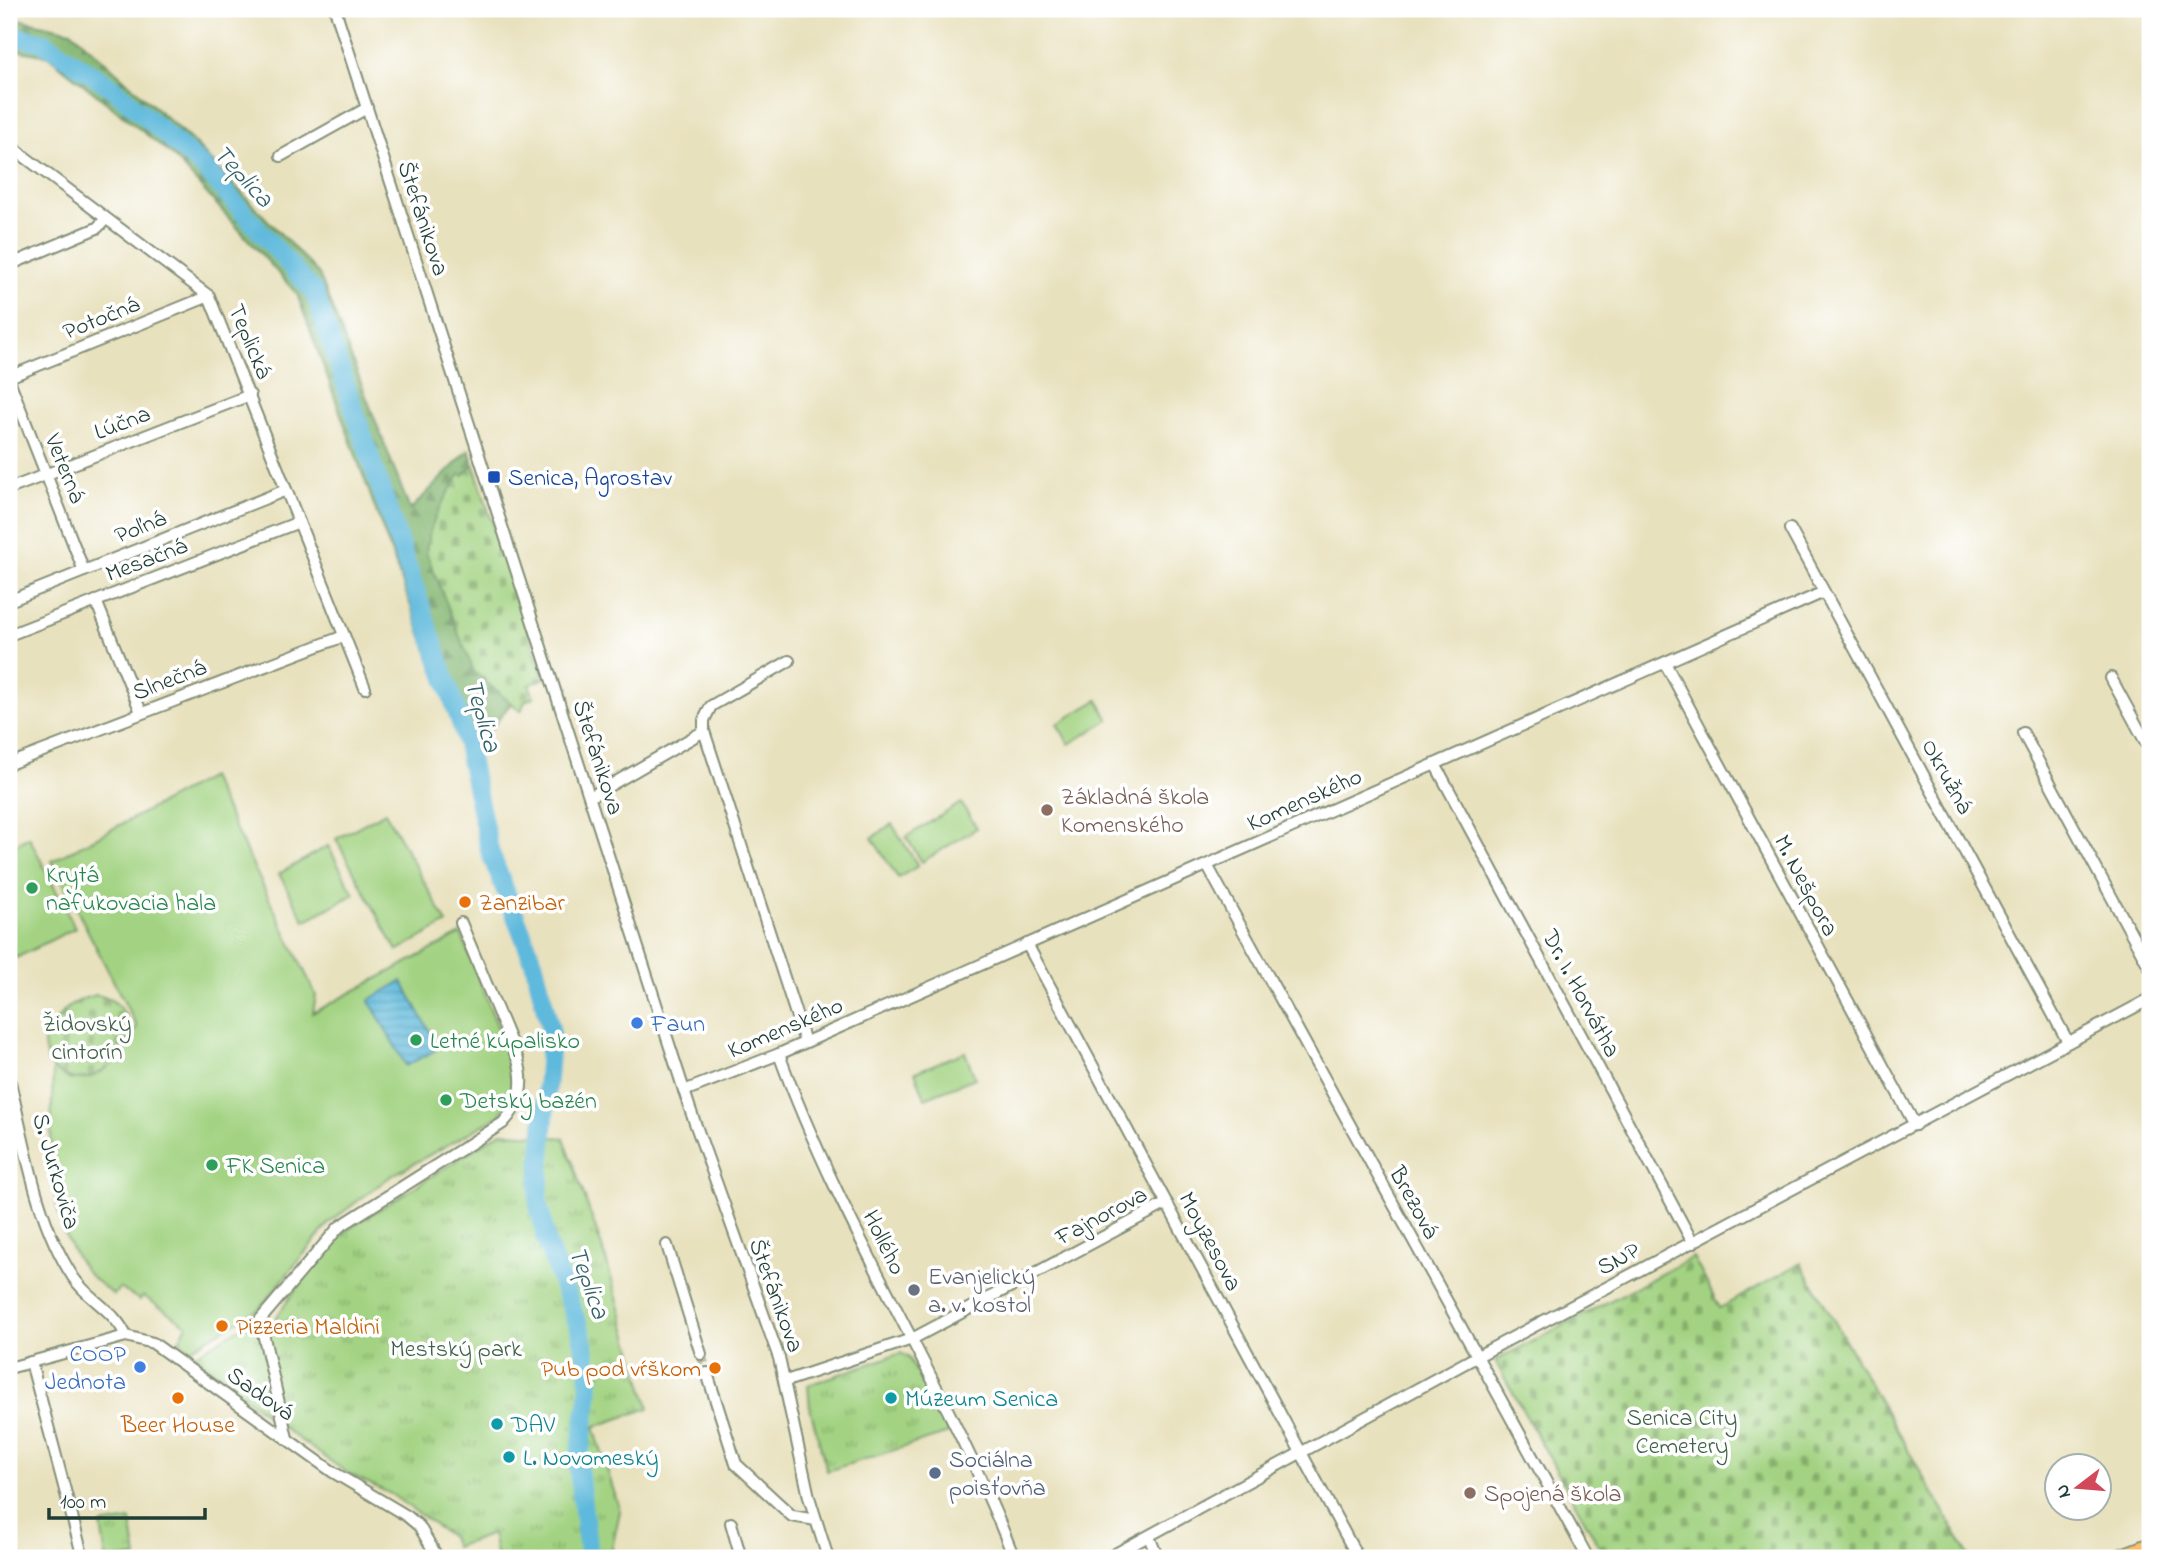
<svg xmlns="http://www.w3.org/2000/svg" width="2159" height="1567" viewBox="0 0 2159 1567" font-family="'Indie Flower',sans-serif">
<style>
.green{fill:#a3d382;stroke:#61885b;stroke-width:2}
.forest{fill:url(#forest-firs);stroke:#507952;stroke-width:2}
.cemetery{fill:url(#cemetery-stones);stroke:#61885b;stroke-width:2}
.park{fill:url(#park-tufts);stroke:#61885b;stroke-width:2}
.water{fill:url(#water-rules);stroke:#3f7b88;stroke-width:2}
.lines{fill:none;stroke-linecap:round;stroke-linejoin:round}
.river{stroke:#5fb9dc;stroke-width:19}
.minor-tunnel{stroke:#c0c0a2;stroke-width:10;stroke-dasharray:10 5;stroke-linecap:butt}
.minor-casing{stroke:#848f78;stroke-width:14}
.major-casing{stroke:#848f78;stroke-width:18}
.minor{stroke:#fff;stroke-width:10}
.major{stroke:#fabe6d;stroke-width:14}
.transit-dot{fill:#1a4fb4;stroke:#fff;stroke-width:2.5}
.education-dot{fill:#8d6e63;stroke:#fff;stroke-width:2.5}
.leisure-dot{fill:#2e9e5b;stroke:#fff;stroke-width:2.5}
.food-dot{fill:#e8710a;stroke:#fff;stroke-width:2.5}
.shop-dot{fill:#3f7fe0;stroke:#fff;stroke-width:2.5}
.worship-dot{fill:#6b7280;stroke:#fff;stroke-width:2.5}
.culture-dot{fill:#0f9aa8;stroke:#fff;stroke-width:2.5}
.service-dot{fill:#5c6f8a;stroke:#fff;stroke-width:2.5}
.labels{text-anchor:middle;stroke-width:7;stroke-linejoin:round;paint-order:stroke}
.street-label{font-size:24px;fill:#1f3d34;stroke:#fff}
.transit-label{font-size:24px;fill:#164399;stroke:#fff;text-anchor:start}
.education-label{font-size:24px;fill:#785e54;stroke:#fff;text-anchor:start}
.leisure-label{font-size:24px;fill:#27864d;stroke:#fff;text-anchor:start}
.food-label{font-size:24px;fill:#c56008;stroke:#fff;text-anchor:start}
.park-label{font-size:24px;fill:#406248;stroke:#fff}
.shop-label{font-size:24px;fill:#366cbe;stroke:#fff;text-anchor:start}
.worship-label{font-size:24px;fill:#5b616d;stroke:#fff;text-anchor:start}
.culture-label{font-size:24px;fill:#0d838f;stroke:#fff;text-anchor:start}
.service-label{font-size:24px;fill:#4e5e75;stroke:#fff;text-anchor:start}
.water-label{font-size:26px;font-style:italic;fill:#326266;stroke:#fff}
</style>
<defs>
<pattern id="forest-firs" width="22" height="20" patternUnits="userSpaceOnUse" patternTransform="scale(1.75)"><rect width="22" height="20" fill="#82b570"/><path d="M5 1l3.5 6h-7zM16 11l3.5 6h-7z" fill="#6a945d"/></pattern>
<pattern id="cemetery-stones" width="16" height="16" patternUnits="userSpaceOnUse" patternTransform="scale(1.75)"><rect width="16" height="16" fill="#a3d382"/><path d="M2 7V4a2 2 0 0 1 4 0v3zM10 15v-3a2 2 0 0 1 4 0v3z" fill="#84ac6b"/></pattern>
<pattern id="park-tufts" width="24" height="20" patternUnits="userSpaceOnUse" patternTransform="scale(1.75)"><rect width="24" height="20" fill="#a3d382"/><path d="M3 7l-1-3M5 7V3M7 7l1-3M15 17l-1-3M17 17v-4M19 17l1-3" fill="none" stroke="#84ac6b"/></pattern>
<pattern id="water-rules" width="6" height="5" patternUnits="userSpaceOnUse" patternTransform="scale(1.75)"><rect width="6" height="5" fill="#5fb9dc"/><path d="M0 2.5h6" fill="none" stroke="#4e98b3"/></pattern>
</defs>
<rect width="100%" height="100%" fill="#fff"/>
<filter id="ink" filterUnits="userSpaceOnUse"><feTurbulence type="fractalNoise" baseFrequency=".0143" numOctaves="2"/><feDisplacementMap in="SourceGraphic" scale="14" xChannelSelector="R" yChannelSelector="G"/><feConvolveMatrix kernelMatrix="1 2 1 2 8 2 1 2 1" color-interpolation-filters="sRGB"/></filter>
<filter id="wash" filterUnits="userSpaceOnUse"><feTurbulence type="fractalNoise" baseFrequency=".00686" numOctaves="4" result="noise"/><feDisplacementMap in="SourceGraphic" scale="28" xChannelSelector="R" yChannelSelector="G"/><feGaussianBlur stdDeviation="1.57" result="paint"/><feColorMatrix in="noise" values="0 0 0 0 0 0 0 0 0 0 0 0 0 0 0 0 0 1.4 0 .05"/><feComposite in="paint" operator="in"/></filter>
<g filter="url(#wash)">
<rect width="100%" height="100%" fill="#e8e1bd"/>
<g class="green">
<path d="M1098,700L1109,720L1069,744L1057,724Z"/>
<path d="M210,777L316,995L313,1013L461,934L513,1066L512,1097L498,1117L391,1176L330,1222L260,1308L190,1349L179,1340L187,1325L143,1296L140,1300L119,1288L114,1295C105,1288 93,1280 86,1271C41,1215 52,1135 53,1069L71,1080L125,1044L137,1027L52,861Z"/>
<path d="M961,803L977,828L922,862L906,837Z"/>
<path d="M385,812L447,923L397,951L336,839Z"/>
<path d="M892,824L918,866L898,878L872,838Z"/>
<path d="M29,837L75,928L16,958L9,945V848Z"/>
<path d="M328,846L354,894L305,921L279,874Z"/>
<path d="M965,1052L975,1078L925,1098L915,1072Z"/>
</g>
<path class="forest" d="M9,17L71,31L192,141L319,274L410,510L469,450L538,668L467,760L297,294L172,155L48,56L9,49Z"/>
<g class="cemetery">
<path d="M473,464L544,679L529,685L534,697L525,701L521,711L474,672L426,552C429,522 444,499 460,474L463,476Z"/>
<path d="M96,995C164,1008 108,1103 59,1073C48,1066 44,1053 44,1040C56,1016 69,1001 96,995Z"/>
<path d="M1693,1257L1720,1308L1801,1263L1970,1558H1606L1495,1361Z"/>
</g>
<g class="park">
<path d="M501,1132L564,1138L604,1253L649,1408L594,1427L620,1511L610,1558H497L492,1534L455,1547L451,1537L391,1494L349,1474L280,1426L194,1355L245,1325L268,1330L316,1259L347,1230Z"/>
<path d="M901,1353L909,1358L949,1433L827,1471L810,1408L808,1385Z"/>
<path d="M131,1520L137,1558H106L101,1525Z"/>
</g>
<path class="water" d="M402,981L439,1048L406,1066L369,1000Z"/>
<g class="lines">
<path class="river" d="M9,35L43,42L114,89L203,167L314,292L464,733L490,852L534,963L551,1031L538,1202L547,1244L581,1332L589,1370V1395L578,1465L589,1558"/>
</g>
</g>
<g filter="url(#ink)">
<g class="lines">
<path class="minor-tunnel" d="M701,1354L707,1373"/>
<g class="minor-casing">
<g id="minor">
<path d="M335,9L690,1109L779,1358L809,1497L828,1558"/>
<path d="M9,145L209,296L365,688"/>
<path d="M281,156L367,108"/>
<path d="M9,265L97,228L106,219"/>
<path d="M9,377L209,296"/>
<path d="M9,380L84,571"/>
<path d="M9,489L250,395"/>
<path d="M1790,529L2068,1042"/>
<path d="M9,601L286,490"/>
<path d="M96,601L141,712"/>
<path d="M9,635L299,522"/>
<path d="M1665,663L1915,1125"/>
<path d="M2111,678L2150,750"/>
<path d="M704,731L805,1042"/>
<path d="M2023,733L2150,968"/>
<path d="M9,764L344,636"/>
<path d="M1435,764L1693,1243"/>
<path d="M590,797L704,731V720L711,706L789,661"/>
<path d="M1207,865L1588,1558"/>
<path d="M1027,944L1358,1558"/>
<path d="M779,1054C842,1229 947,1385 1014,1558"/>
<path d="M9,1078C25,1144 35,1219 73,1277C88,1300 115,1310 126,1336"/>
<path d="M684,1091L779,1054L1824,592"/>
<path d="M667,1245L701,1354"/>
<path d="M31,1362L83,1558"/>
<path d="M9,1368L126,1336L153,1343L333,1472L407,1516L419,1526L438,1558"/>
<path d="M707,1373L736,1464L792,1516L816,1520"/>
<path d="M786,1381L912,1339L1167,1203"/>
<path d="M287,1438L260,1320L339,1227L503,1123C521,1104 525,1085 518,1060L461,923"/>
<path d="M731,1523L741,1558"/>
<path d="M1149,1537L1158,1558"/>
<path d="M1108,1558L1476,1357L2150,999"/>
</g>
</g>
<g class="major-casing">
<path id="major" d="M2117,1558L2150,1545"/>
</g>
<use href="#minor" class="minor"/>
<use href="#major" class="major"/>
</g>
</g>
<rect class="transit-dot" x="487" y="470" width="14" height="14" rx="3.5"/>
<g class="education-dot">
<circle cx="1047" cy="810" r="7"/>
<circle cx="1470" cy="1493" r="7"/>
</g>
<g class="leisure-dot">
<circle cx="32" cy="888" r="7"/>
<circle cx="416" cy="1040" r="7"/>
<circle cx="446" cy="1100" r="7"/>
<circle cx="212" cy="1165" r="7"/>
</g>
<g class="food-dot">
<circle cx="465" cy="902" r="7"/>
<circle cx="222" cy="1326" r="7"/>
<circle cx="715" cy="1368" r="7"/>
<circle cx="178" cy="1398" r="7"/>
</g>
<g class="shop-dot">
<circle cx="637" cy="1023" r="7"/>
<circle cx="140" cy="1367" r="7"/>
</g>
<circle class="worship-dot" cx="914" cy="1290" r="7"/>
<g class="culture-dot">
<circle cx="891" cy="1398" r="7"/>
<circle cx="497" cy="1424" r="7"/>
<circle cx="509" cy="1457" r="7"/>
</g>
<circle class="service-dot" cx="935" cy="1473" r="7"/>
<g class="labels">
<g class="street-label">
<text transform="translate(424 218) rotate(72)" y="8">Štefánikova</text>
<text transform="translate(101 317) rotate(-22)" y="8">Potočná</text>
<text transform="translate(251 341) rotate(67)" y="8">Teplická</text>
<text transform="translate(122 422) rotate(-21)" y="8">Lúčna</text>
<text transform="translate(66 468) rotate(68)" y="8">Veterná</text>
<text transform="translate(140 526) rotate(-22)" y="8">Poľná</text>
<text transform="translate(146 559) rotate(-21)" y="8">Mesačná</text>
<text transform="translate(169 679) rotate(-21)" y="8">Slnečná</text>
<text transform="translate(599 757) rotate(72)" y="8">Štefánikova</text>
<text transform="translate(1948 776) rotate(61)" y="8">Okružná</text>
<text transform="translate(1304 799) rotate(-24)" y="8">Komenského</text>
<text transform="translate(1807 885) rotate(62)" y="8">M. Nešpora</text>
<text transform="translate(1582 993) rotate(62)" y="8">Dr. I. Horvátha</text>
<text transform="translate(785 1027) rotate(-23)" y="8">Komenského</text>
<text transform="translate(57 1171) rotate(74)" y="8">S. Jurkoviča</text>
<text transform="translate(1415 1202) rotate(61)" y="8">Brezová</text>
<text transform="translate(1101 1215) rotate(-28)" y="8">Fajnorova</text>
<text transform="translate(1211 1241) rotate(62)" y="8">Moyzesova</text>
<text transform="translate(885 1242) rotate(64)" y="8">Hollého</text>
<text transform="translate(1618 1258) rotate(-28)" y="8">SNP</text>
<text transform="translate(777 1295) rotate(70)" y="8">Štefánikova</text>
<text transform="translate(261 1393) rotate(35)" y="8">Sadová</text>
</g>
<g class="transit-label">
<text x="508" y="485">Senica, Agrostav</text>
</g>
<g class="education-label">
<text x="1061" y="804">Základná škola<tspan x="1061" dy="28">Komenského</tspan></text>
<text x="1484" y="1501">Spojená škola</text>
</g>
<g class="leisure-label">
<text x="46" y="882">Krytá<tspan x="46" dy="28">nafukovacia hala</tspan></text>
<text x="430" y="1048">Letné kúpalisko</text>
<text x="460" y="1108">Detský bazén</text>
<text x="226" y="1173">FK Senica</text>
</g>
<g class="food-label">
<text x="479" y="910">Zanzibar</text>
<text x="236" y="1334">Pizzeria Maldini</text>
<text x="701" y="1376" text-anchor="end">Pub pod vŕškom</text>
<text x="178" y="1432" text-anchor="middle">Beer House</text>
</g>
<g class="park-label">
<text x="87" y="1031">Židovský<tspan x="87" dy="28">cintorín</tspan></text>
<text x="456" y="1356">Mestský park</text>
<text x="1682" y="1425">Senica City<tspan x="1682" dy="28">Cemetery</tspan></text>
</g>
<g class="shop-label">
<text x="651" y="1031">Faun</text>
<text x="126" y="1361" text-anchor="end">COOP<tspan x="126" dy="28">Jednota</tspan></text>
</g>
<g class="worship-label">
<text x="928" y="1284">Evanjelický<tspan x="928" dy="28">a. v. kostol</tspan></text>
</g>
<g class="culture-label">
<text x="905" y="1406">Múzeum Senica</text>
<text x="511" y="1432">DAV</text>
<text x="523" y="1465">L. Novomeský</text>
</g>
<g class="service-label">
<text x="949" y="1467">Sociálna<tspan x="949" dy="28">poisťovňa</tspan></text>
</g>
<g class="water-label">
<text transform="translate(244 175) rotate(47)" y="9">Teplica</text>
<text transform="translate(484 715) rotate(74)" y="9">Teplica</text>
<text transform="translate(590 1282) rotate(70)" y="9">Teplica</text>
</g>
</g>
<rect width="2159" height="1567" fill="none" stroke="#fff" stroke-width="35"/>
<g transform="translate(2078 1487) rotate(254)"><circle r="33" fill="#ffffff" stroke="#a5b1ae" stroke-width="2"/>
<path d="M0-5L12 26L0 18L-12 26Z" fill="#d1495b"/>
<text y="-10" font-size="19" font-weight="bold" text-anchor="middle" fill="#1f3d34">N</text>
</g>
<path d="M49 1508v10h156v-10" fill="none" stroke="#1f3d34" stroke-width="3.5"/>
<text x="60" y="1508" font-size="21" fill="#1f3d34" stroke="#ffffff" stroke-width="5" paint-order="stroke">100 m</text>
</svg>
